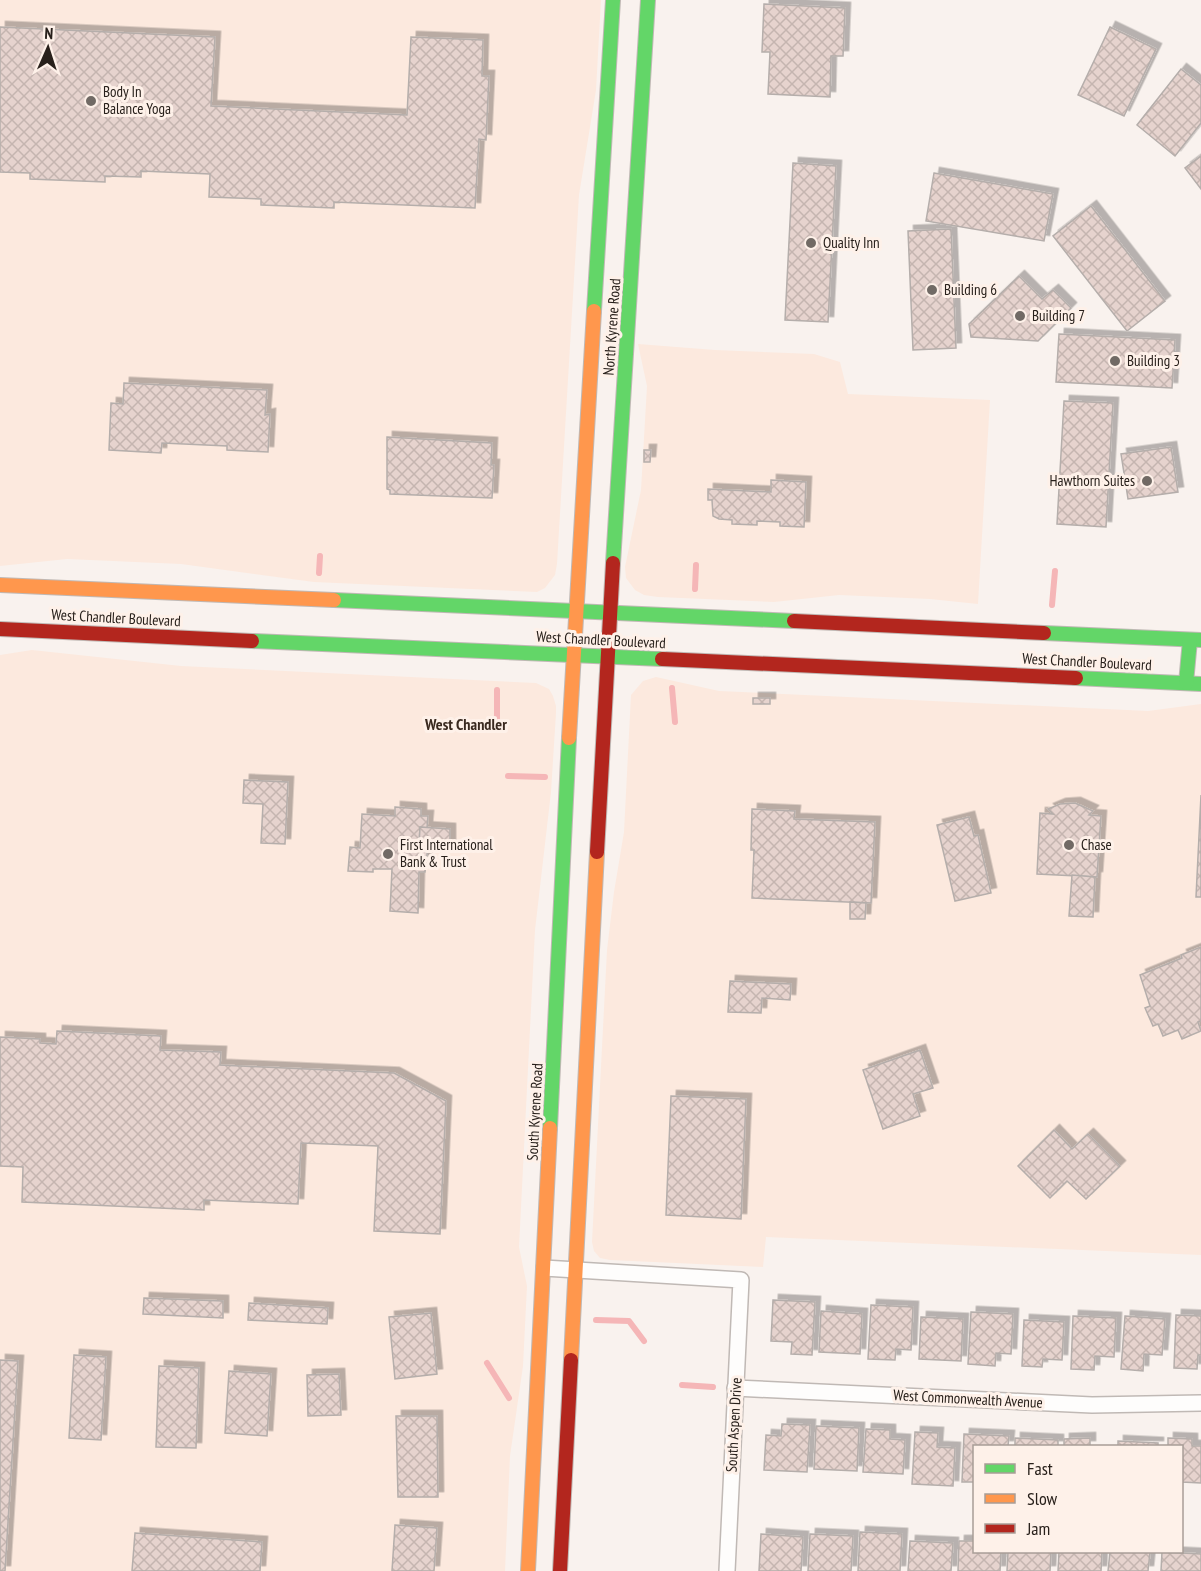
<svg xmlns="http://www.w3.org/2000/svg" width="1201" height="1571" viewBox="0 0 1201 1571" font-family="'PT Sans Narrow',sans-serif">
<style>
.built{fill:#fce9de}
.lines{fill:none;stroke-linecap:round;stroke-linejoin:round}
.stream{stroke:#f5b6b7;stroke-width:6}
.building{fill:url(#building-cross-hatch);stroke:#b5aeab;stroke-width:1.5;filter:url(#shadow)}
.street-casing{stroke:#c0b9b5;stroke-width:18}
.fast-casing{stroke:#c0b9b5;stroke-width:16}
.slow-casing{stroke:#c0b9b5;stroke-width:16}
.jam-casing{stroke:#c0b9b5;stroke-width:16}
.street{stroke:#fefdfc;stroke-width:15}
.fast{stroke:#63d668;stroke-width:14}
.slow{stroke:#ff974d;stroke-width:14}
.jam{stroke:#b3261e;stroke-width:14}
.poi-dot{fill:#716a65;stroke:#fef1e9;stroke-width:2}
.labels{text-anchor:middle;stroke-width:6;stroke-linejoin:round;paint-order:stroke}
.poi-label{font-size:15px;fill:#28201b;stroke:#fef1e9;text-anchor:start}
.street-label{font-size:15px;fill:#28201b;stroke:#fef1e9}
.neighbourhood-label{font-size:16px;font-weight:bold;fill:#3a2a20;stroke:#fef1e9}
</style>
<defs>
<pattern id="building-cross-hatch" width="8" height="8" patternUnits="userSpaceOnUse" patternTransform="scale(1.5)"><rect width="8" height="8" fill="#e6d3ce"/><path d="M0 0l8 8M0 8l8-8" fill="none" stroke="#c5b5b0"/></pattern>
<filter id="shadow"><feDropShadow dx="5.5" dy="-5.5" stdDeviation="0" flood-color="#0004"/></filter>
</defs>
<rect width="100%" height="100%" fill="#f9f2ee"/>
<g class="built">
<path d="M0,0H601L596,90L579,195L557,564L555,575L545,588L537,592L314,582L181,564L67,559L0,566Z"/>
<path d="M638,344L715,350L814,354L840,362L848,394L990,400L978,604L930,599L839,595L774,602L658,597L644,595L635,590L626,578L625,567L641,490L647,386Z"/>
<path d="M32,650L181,666L536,683L549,689L553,696L556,706V713L551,792L535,930L519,1247L527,1286L523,1366L510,1456L505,1571H0V655Z"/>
<path d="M656,677L719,691L1148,711L1201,704V1255L766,1237L763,1267L610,1260L600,1258L594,1251L592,1242L607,950L614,892L624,832L631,695L643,681Z"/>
</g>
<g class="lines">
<g class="stream">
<path d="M319,573L320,556"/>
<path d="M695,589L696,565"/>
<path d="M1052,605L1055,571"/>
<path d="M672,688L675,722"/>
<path d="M497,728V690"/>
<path d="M508,776L545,777"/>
<path d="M596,1320L629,1321L644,1341"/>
<path d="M487,1363L509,1398"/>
<path d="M682,1385L713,1387"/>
</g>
</g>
<g class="building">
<path d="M764,4L845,8L843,56H831L830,97L768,94L770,52H762Z"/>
<path d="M0,27L215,37L211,106L407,115L411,37L483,40L482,76H489L486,140L479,139L475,208L334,202V208L261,205V199L209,197L210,174L141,171V177L105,176V182L30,179V173L0,172Z"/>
<path d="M1110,27L1156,49L1124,116L1078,95Z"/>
<path d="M1181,69L1201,85V123L1175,156L1137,125Z"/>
<path d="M1201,156V189L1185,168Z"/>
<path d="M793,163L836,166L828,322L785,320Z"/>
<path d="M934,173L1053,194L1044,241L926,221Z"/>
<path d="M1091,206L1165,301L1127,331L1053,236Z"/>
<path d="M951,229L956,348L913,350L908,231Z"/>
<path d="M1019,276L1042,299L1053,290L1071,308L1038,341L971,337L969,324Z"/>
<path d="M1059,334L1175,340L1172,388L1056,382Z"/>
<path d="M124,383L267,390L265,415L270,414L268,452L227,450V446L162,443L161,453L109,450L111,403L123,404Z"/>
<path d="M1064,401L1113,403L1106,527L1057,524Z"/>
<path d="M387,437L492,443L491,465H494L492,498L390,494V490L387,489Z"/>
<path d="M1171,447L1178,492L1128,499L1121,454Z"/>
<path d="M644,450H651L650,462H644Z"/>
<path d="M771,480L806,482L804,527L780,526V522L757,521V525L732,524V520L719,519L713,516L712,500H708V489L771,492Z"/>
<rect x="753" y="698" width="17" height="6"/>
<path d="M244,780L288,782L285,844L261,843L263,804L243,803Z"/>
<path d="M1201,795V897H1196Z"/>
<path d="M1075,803L1093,811L1089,815L1101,816L1097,877L1037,874L1040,813L1053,814L1048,809L1060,804Z"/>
<path d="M395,807L421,809V816H428L427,828L420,827L419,846H428L425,872H419L418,913L390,911L392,869H373V872L348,871L350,847L360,848L362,814L395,816Z"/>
<path d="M752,809L795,811L794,819L875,822L871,903L752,898L754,850H751Z"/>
<path d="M969,817L974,836L978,835L991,893L955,901L937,825Z"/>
<path d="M420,827L450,829V847L419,846Z"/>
<path d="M1072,875L1095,877L1093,917L1069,916Z"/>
<path d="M850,902L866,903L865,919H850Z"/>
<path d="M1201,947V1021L1198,1022L1201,1031L1182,1039L1178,1030L1163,1036L1158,1024L1153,1026L1145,1008L1150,1006L1140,975L1182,958L1181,955Z"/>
<path d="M730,981L791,984L790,1000L762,998L761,1013L728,1012Z"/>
<path d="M57,1031L161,1036L160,1050L221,1052L220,1065L394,1073L446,1101L440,1234L374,1231L378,1146L301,1143L298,1204L204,1200V1210L22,1202L23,1167L0,1166V1037L40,1039V1043L56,1044Z"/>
<path d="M920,1050L933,1088L913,1094L920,1116L883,1129L863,1070Z"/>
<path d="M671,1096L746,1099L741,1219L666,1215Z"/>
<path d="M1054,1130L1072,1149L1088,1134L1120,1166L1086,1199L1067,1181L1050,1198L1018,1166Z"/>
<path d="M144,1298L223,1301V1318L143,1314Z"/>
<path d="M773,1300L815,1302L812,1355L791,1354L792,1342L771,1341Z"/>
<path d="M249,1303L328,1308L327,1324L248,1320Z"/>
<path d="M871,1305L913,1307L911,1350L896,1349L895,1360L868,1359Z"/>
<path d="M821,1311L862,1314L860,1354L819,1352Z"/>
<path d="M971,1312L1013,1314L1011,1354L996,1353L995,1366L968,1364Z"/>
<path d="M431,1313L437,1374L395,1379L389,1317Z"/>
<path d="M1176,1315L1201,1316V1355H1198L1197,1369L1174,1368Z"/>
<path d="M1073,1316L1116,1318L1114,1357L1095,1356L1094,1370L1071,1369Z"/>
<path d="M1125,1316L1165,1319L1162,1355L1144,1354L1143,1371L1121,1369Z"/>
<path d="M921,1317L963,1319L961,1361L919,1359Z"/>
<path d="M1024,1320L1064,1322L1062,1360L1043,1359L1042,1367L1022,1366Z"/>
<path d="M74,1355L106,1357L101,1440L69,1438Z"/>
<path d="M0,1360L18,1361L5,1571H0Z"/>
<path d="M159,1366L199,1368L196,1448L156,1447Z"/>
<path d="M229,1371L271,1374L267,1436L225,1433Z"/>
<path d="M339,1374L341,1415L308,1416L307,1375Z"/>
<path d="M396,1416H437L438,1497H398Z"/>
<path d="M782,1424L810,1425L807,1472L764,1470L766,1435L781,1436Z"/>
<path d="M816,1426L859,1428L857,1471L814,1469Z"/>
<path d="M866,1429L890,1430V1439L905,1440L903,1474L863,1472Z"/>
<path d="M915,1432L938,1433L937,1447L955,1448L953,1486L912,1484Z"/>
<path d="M964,1434L1009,1436L1008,1446H974V1482H962Z"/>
<path d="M1015,1438L1058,1440V1446H1015Z"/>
<path d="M1090,1438V1446H1064V1439Z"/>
<path d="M1168,1438L1192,1439V1446H1201V1483L1182,1482V1446H1168Z"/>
<path d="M1118,1441L1158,1443V1446H1118Z"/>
<path d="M395,1525L437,1528L434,1571H392Z"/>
<path d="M860,1532L902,1534L900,1571H858Z"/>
<path d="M135,1533L262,1542L260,1571H132Z"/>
<path d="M761,1534L803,1537L801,1571H759Z"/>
<path d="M810,1534L853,1536L851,1571H808Z"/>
<path d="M910,1541L953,1543L951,1571H908Z"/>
<path d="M959,1541H974V1552H1001L1000,1571H958Z"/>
<path d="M1008,1552H1051L1050,1571H1007Z"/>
<path d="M1059,1552H1102L1101,1571H1058Z"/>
<path d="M1110,1552H1150L1148,1571H1108Z"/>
<path d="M1162,1552L1201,1554V1571H1161Z"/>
</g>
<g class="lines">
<g class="street-casing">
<g id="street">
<path d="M544,1268L741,1280L727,1571"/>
<path d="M735,1388L1092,1405L1201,1403"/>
</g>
</g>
<g class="fast-casing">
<g id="fast">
<path d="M594,311L613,0"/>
<path d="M613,563L648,0"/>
<path d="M334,600L794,621"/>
<path d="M1044,633L1201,640"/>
<path d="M252,641L662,659"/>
<path d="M1076,678L1201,684"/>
<path d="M1186,683L1190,640"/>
<path d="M550,1128L569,738"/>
</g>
</g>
<g class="slow-casing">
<g id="slow">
<path d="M0,585L334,600"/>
<path d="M569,738L594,311"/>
<path d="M571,1360L597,852"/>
<path d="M528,1571L550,1128"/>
</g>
</g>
<g class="jam-casing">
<g id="jam">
<path d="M794,621L1044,633"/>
<path d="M0,629L252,641"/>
<path d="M662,659L1076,678"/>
<path d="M597,852L613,563"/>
<path d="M560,1571L571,1360"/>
</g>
</g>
<use href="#street" class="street"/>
<use href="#fast" class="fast"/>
<use href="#slow" class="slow"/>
<use href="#jam" class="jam"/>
</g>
<g class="poi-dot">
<circle cx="91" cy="101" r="6"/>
<circle cx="811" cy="243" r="6"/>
<circle cx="932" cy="290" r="6"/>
<circle cx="1020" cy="316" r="6"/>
<circle cx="1115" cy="361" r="6"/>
<circle cx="1147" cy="481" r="6"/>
<circle cx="1069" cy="845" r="6"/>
<circle cx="388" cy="854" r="6"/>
</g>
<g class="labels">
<g class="poi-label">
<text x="103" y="97">Body In<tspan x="103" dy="17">Balance Yoga</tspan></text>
<text x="823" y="248">Quality Inn</text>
<text x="944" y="295">Building 6</text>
<text x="1032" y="321">Building 7</text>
<text x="1127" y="366">Building 3</text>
<text x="1135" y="486" text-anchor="end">Hawthorn Suites</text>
<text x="400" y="850">First International<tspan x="400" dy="17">Bank &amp; Trust</tspan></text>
<text x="1081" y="850">Chase</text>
</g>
<g class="street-label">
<text transform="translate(612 327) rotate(-86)" y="5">North Kyrene Road</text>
<text transform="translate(116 618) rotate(3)" y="5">West Chandler Boulevard</text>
<text transform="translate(601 640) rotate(3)" y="5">West Chandler Boulevard</text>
<text transform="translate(1087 662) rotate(3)" y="5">West Chandler Boulevard</text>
<text transform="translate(535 1112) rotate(-87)" y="5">South Kyrene Road</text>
<text transform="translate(968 1399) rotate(3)" y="5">West Commonwealth Avenue</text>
<text transform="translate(734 1425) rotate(-87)" y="5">South Aspen Drive</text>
</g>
<g class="neighbourhood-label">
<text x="466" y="730">West Chandler</text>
</g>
</g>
<rect x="973" y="1445" width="210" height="108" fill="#fef1e9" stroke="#a89d97" stroke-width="1.5"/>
<rect x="985" y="1464" width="30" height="9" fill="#63d668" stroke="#a89d97" stroke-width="1.5"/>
<text x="1027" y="1475" font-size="18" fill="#28201b">Fast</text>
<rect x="985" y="1494" width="30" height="9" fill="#ff974d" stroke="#a89d97" stroke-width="1.5"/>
<text x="1027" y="1505" font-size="18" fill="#28201b">Slow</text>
<rect x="985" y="1524" width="30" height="9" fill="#b3261e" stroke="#a89d97" stroke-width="1.5"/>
<text x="1027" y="1535" font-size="18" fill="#28201b">Jam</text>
<g transform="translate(48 48) rotate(3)" stroke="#fef1e9" stroke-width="4.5" paint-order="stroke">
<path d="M0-4.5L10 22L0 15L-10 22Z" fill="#28201b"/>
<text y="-9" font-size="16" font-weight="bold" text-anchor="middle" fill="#28201b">N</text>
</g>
</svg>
